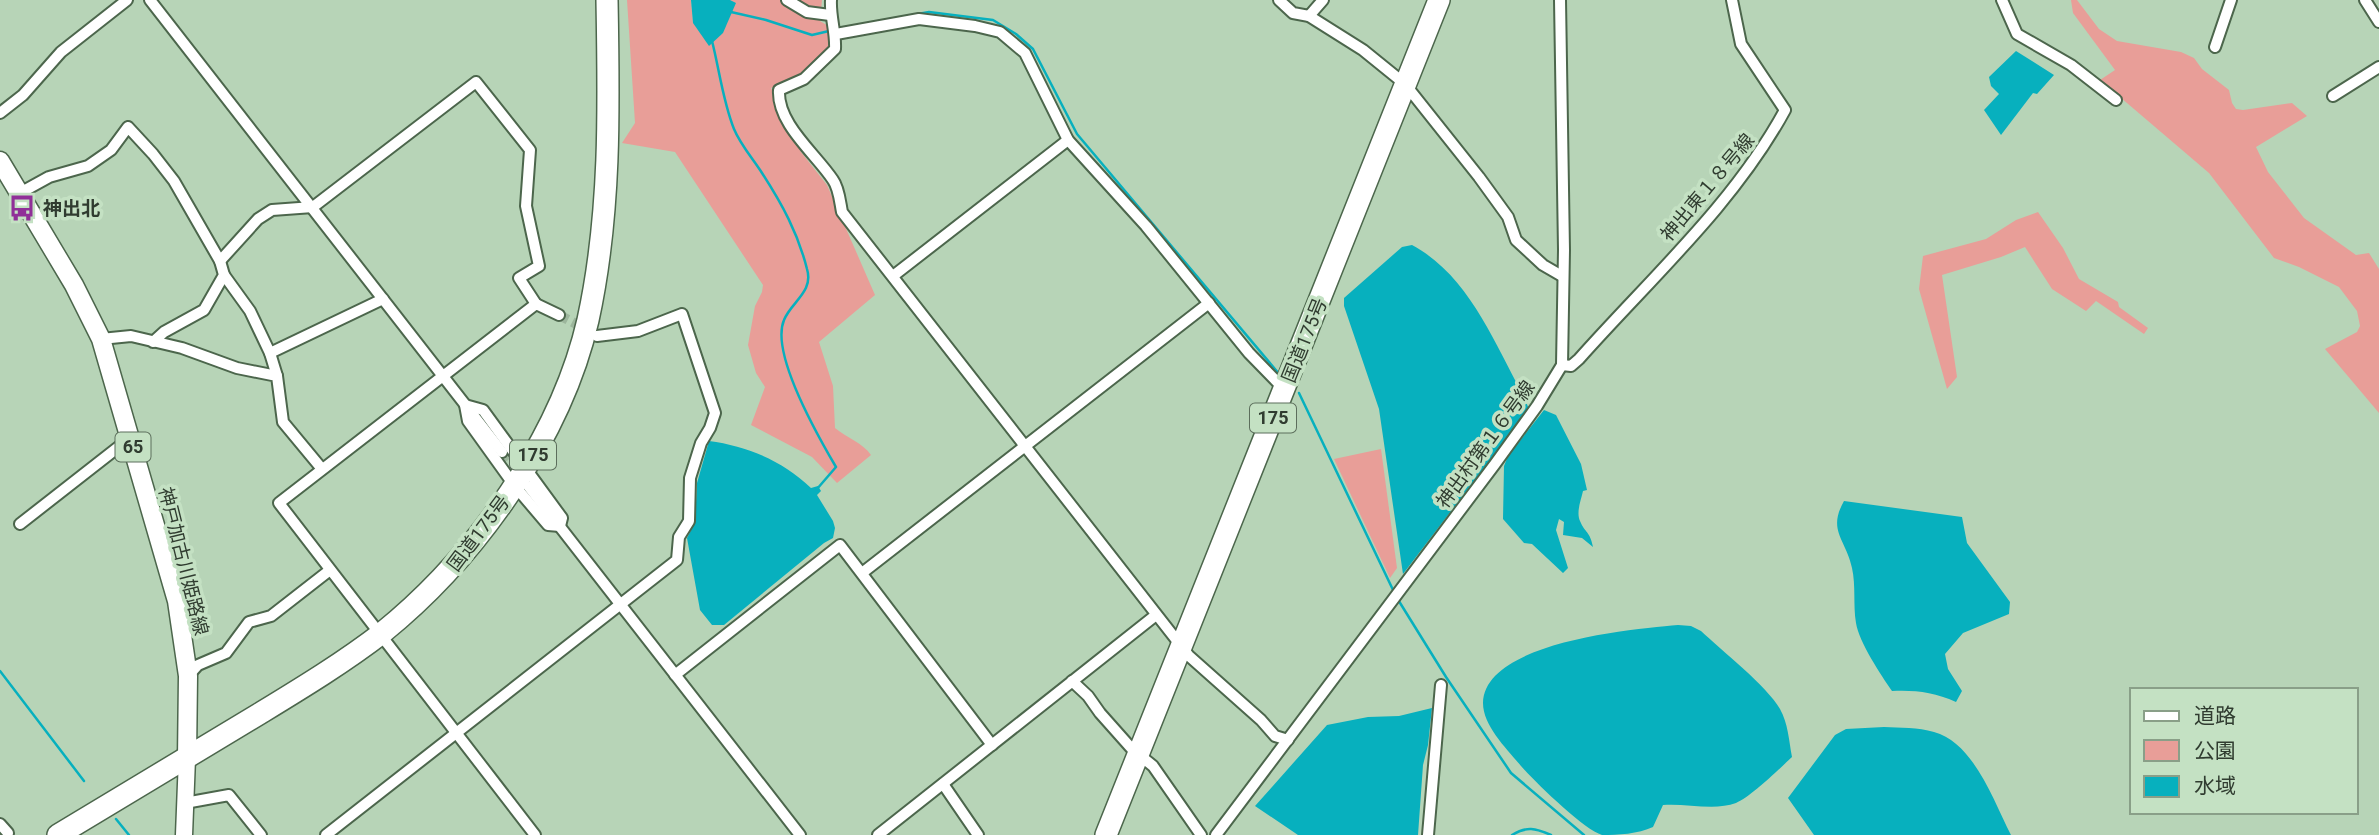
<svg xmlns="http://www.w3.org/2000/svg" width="2379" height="835" viewBox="0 0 2379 835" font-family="Roboto,'Noto Sans JP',sans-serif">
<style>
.green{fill:#e89e98}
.water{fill:#07b0be}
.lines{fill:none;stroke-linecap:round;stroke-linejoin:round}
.stream{stroke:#07b0be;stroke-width:2.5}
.street-tunnel{stroke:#9cb69c;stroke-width:10;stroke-dasharray:10 5;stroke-linecap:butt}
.street-casing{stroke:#4c664c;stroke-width:14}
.secondary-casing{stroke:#4c664c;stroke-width:19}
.primary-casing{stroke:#4c664c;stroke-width:21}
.highway-casing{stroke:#4c664c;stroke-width:24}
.street{stroke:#fff;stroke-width:10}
.secondary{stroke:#fff;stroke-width:16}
.primary{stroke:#fff;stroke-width:18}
.highway{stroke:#fff;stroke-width:21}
.labels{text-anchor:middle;stroke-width:7;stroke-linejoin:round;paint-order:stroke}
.shield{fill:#c4e1c3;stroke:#5c6e5c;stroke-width:2}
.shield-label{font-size:18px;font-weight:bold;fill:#303c30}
.street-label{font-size:19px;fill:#303c30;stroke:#c4e1c3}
.poi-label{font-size:19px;font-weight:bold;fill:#303c30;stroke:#c4e1c3;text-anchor:start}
</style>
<rect width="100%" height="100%" fill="#b7d4b7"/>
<g class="green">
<path d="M627,0H691L693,23L736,4L730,0H822L820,21L830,27V45L796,78L771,88L801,152L827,185L875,295L819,342L833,386L835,428C847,438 863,443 871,455L837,483L812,457L751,425L765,387L756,373L748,345L755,306L762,292L763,285L759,279L675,152L622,143L635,123Z"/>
<path d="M2071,0H2077L2099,29L2117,41L2181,52L2194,58L2202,69L2229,90L2232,103L2236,109L2243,110L2292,103L2307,116L2256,147L2268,172L2304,218L2356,255L2369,253L2379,269V413L2325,349L2357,332L2360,326L2357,311L2339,287L2299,267L2274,258L2209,173L2100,80L2115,70L2073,13Z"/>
<path d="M2038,212L2063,248L2079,279L2118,302L2119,307L2148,328L2144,334L2096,301L2086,311L2052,289L2025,247L2001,257L1942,275L1957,377L1947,389L1919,289L1923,256L1986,239L2016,220Z"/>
<path d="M1381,449L1397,568L1390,578L1334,459Z"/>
</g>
<g class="water">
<path d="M691,0H730L736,3L723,33L709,46L693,23Z"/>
<path d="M2016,51L2054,75L2037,94L2033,93L2001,135L1984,110L1999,94L1991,86L1989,77Z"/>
<path d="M1412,245C1468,275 1493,340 1522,393L1529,409L1403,574L1379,409L1344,306V298L1402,247Z"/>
<path d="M1544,410L1556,415L1581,464L1587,490L1583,491C1581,500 1576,512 1580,521C1585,533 1590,531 1593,547L1582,538L1563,535L1564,522L1559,519L1556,530L1568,568L1563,573L1532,544L1524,543L1503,519L1504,466L1508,456Z"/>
<path d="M709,441C747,446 783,461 811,488L818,486L821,491L817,495L833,521L835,528L833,538L824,543L724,625H712L700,610L687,538L695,522L697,483Z"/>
<path d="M1844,501L1962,517L1967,543L2010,602L2009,614L1963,633L1945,654L1948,669L1962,691L1956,702C1934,692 1915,690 1892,691C1881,675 1859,642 1856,623C1853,605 1856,586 1852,568C1846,539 1827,531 1844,501Z"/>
<path d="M1678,625L1691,626L1701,631C1721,650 1767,686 1780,709C1788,723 1789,741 1792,757C1779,769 1752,796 1736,803C1715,811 1685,803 1663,805L1653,827C1638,834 1618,835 1602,835C1584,830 1534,781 1521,766C1507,749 1483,726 1483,703C1484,642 1633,629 1678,625Z"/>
<path d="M1432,708L1428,745L1423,765L1418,835H1298L1255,806L1327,725L1368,717L1399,716Z"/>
<path d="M1884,727C1900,728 1918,727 1934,732C1974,743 1993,800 2011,835H1814L1788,798L1835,735L1846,729Z"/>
</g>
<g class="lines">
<g class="stream">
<path d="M731,12L766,20L812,35L829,31"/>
<path d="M863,24L929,12L993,20L1016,34L1033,49L1077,134L1280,375"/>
<path d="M712,41C719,68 723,102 734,129C740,144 753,159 762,173C782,204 798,233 807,269C814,292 791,302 784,320C770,353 819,438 836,467L817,489"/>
<path d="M1299,393L1394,592"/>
<path d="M1397,598L1446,677L1511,773L1584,835"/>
<path d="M0,671L84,781"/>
<path d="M116,819L129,835"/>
<path d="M1512,835C1527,826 1535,828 1551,835"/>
</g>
<g class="street-tunnel">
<path d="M559,315L586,329"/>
<path d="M502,452L521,477"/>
</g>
<g class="street-casing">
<g id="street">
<path d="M150,0L502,452"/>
<path d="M787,0L807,12L830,15"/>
<path d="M831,0C830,17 836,32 835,49L804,79L779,90C777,124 816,154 833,180C839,188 840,202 842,212L1189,656L1261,720L1275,736L1288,740"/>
<path d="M1279,0L1293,13L1309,16L1363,50L1405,84L1479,177L1508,217L1516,240L1543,265L1562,276"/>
<path d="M2002,0L2017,34L2071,65L2116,100"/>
<path d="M2365,0L2379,22"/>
<path d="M1309,16L1323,0"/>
<path d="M836,34L919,19L975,26L1000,32L1025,53L1068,140L1146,226L1249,353L1284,389"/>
<path d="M2215,47L2231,0"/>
<path d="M2333,96L2379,67"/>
<path d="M0,113L23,95L61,52L127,0"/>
<path d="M20,193L49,177L88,166L111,150L128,127L153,154L174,181L220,261L224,275L204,310L164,332L153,342"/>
<path d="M220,261L258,219L272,210L313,207L476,82L530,150L526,206L539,266L519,278L536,304"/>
<path d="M224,275L250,311L270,353L277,376"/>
<path d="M893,276L1068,140"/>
<path d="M101,339L131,336L182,348L237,368L277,376L283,422L322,469"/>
<path d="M270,353L383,299"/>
<path d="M1562,365L1571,366L1579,359C1650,279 1734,204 1785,110L1741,44L1732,0"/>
<path d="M465,405L483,410L562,518L560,526L548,525L514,485L468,421Z"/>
<path d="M529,487L800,835"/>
<path d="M20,524L130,438"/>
<path d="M862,573L1209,303"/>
<path d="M675,675L840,545L992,745"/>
<path d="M188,676L198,665L226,653L249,622L271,616L330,570"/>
<path d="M1072,681L1088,696L1100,713L1132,749L1153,766L1201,835"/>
<path d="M943,784L978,835"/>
<path d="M185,803L229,795L261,835"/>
<path d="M0,824L8,833"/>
<path d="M326,835L677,560L679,537L689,521L690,478L701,443L710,428L715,413L682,314L638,331L597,336"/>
<path d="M535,835L279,503L536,304L559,315"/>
<path d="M878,835L1156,615"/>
<path d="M1216,835L1495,464L1537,406L1562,365L1564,250L1560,0"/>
<path d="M1428,835L1441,685"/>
</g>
</g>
<g class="secondary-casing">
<path id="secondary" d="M184,835L187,758"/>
</g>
<g class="primary-casing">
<path id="primary" d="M0,161L74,285L101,339L177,601L188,676L187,758"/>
</g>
<g class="highway-casing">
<g id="highway">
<path d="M58,835C125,794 192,755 259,714C300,689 343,663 382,633C475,558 561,438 588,320C611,215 609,107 607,0"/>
<path d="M1106,835L1439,0"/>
</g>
</g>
<use href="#street" class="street"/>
<use href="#secondary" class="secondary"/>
<use href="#primary" class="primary"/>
<use href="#highway" class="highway"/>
</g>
<defs>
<g id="bus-bare" transform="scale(2.1)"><path d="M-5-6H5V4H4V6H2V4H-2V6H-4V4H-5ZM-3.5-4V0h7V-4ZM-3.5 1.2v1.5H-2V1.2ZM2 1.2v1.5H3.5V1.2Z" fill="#903098" stroke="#c4e1c3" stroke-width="2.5" paint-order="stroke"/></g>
</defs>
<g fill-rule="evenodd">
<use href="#bus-bare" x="22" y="208"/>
</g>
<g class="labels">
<g class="shield">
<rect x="1250" y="403.5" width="46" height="29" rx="5"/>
<rect x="115.5" y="432.5" width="35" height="29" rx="5"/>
<rect x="510" y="440.5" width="46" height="29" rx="5"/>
</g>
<g class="shield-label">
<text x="1273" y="424">175</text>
<text x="133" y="453">65</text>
<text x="533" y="461">175</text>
</g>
<g class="street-label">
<text transform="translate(1707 187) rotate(-50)" y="7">神出東１８号線</text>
<text transform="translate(1304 340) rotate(-68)" y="7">国道175号</text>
<text transform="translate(1485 444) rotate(-54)" y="7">神出村第１６号線</text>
<text transform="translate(478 533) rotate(-53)" y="7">国道175号</text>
<text transform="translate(184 561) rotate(76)" y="7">神戸加古川姫路線</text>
</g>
<g class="poi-label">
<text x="43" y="215">神出北</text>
</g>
</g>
<rect x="2130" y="688" width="228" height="126" fill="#c4e1c3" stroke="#899f88" stroke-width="2"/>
<rect x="2144" y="711" width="35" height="10" fill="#ffffff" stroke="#899f88" stroke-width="2"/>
<text x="2194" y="723" font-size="21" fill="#303c30">道路</text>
<rect x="2144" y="740" width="35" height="21" fill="#e89e98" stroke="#899f88" stroke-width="2"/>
<text x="2194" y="758" font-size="21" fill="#303c30">公園</text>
<rect x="2144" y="776" width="35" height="21" fill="#07b0be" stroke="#899f88" stroke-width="2"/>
<text x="2194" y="793" font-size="21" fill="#303c30">水域</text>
</svg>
